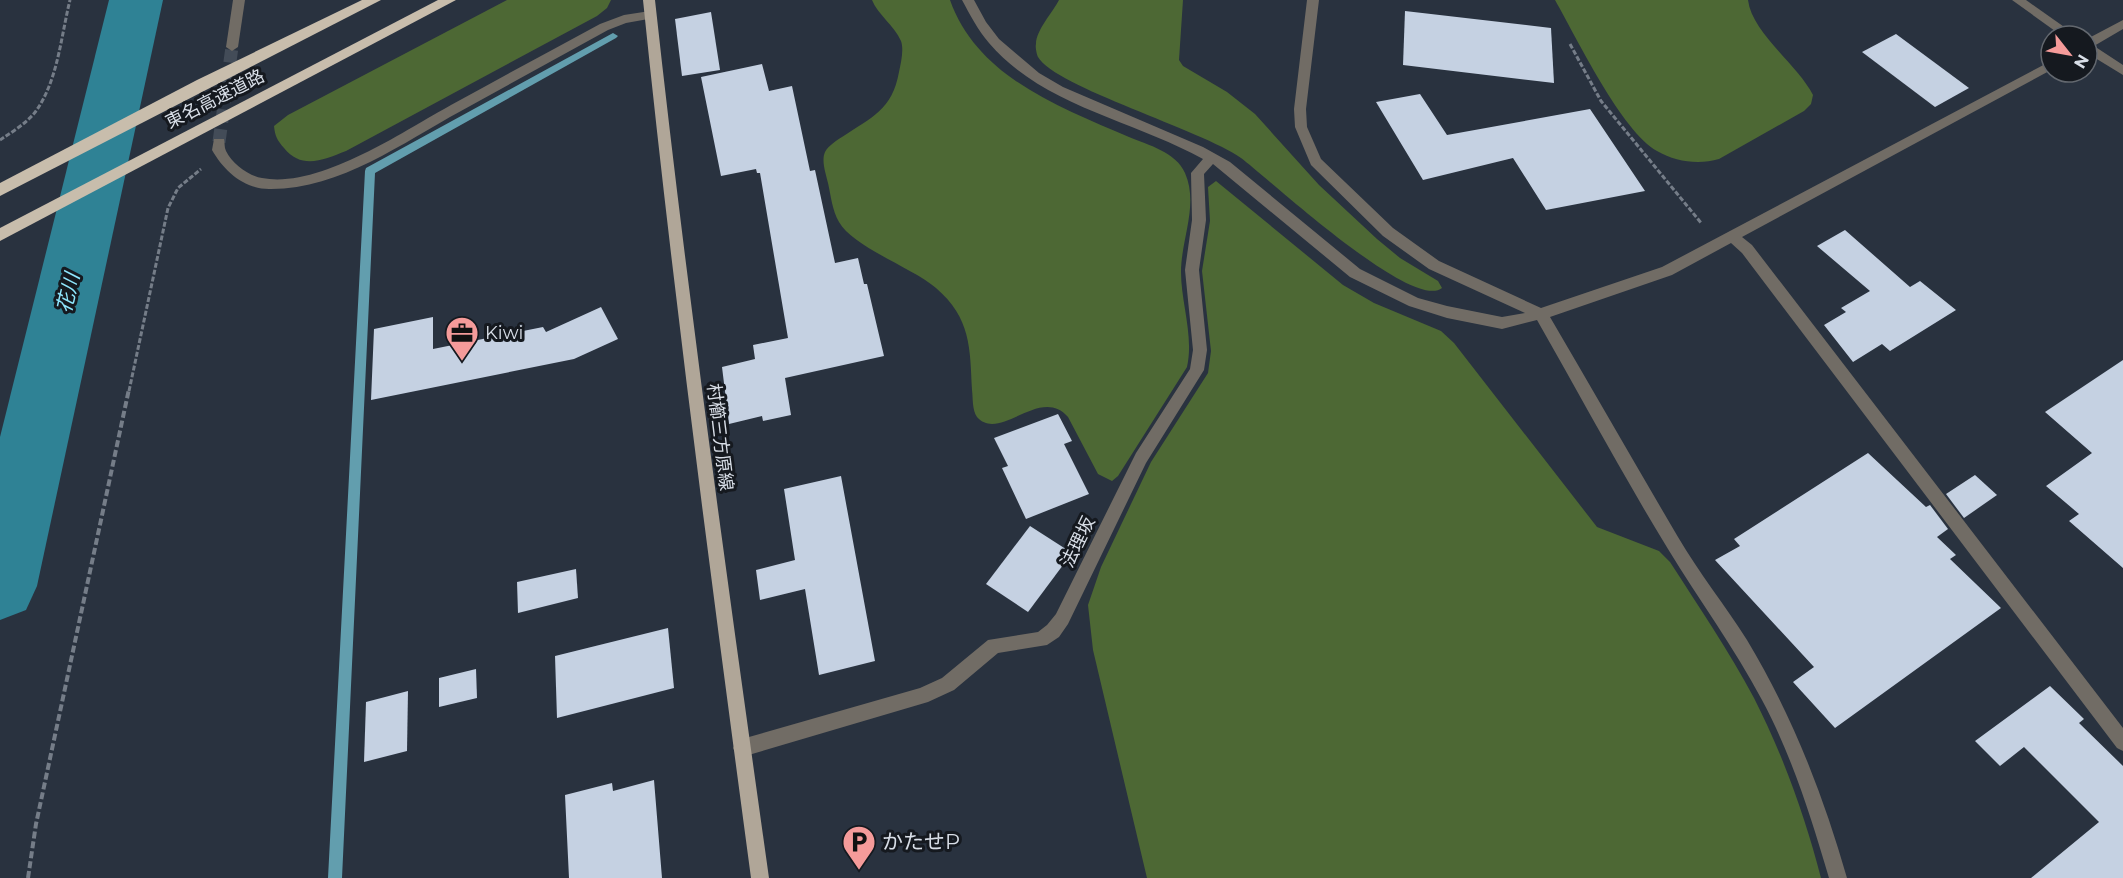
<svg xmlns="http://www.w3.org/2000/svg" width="2123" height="878" viewBox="0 0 2123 878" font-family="Montserrat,'Noto Sans JP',sans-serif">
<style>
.forest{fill:#4d6834}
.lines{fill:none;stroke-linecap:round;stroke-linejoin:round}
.stream{fill:#629eae;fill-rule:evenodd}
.river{fill:#2f8295;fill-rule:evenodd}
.building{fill:#c5d1e2}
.minor-tunnel{stroke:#434c58;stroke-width:13;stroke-dasharray:13 7;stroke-linecap:butt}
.path-far1{stroke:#757d88;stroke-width:3;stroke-dasharray:5 2;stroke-linecap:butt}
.path{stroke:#757d88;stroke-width:4;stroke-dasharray:7 3;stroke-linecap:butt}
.minor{fill:#716c65;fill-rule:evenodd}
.major{fill:#b0a698;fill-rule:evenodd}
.highway{fill:#c8bdac;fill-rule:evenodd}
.labels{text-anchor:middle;stroke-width:6;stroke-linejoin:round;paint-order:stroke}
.street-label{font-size:18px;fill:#d8dee7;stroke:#15191f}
.poi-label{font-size:18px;fill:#d8dee7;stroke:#15191f;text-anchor:start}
.water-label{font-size:20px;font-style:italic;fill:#8fe7fe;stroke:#15191f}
.near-poi-label{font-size:21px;fill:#d8dee7;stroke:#15191f;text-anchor:start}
</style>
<rect width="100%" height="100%" fill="#29323f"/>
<g class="forest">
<path d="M507,0H611L607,8L597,16L346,151C323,160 302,170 284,148C277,140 275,136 274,126L288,115Z"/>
<path d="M872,0H950C977,77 1061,108 1129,137C1148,145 1176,152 1185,173C1199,205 1181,239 1181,272C1181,303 1194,336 1187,367L1118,476L1112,481L1098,474L1068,417C1040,385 1000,443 977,417C972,410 973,398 972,390C970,348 971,318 936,288C913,268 853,247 839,222C832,210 831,196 828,183C826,174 821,161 825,152C828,146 837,140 842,137C872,117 892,110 899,72C901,62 904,50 901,41C894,25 878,15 872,0Z"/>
<path d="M1059,0H1183L1179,60L1183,66L1227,92L1255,114L1319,185L1377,239L1400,258L1438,281L1442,288C1412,312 1268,178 1241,158C1202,130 1055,87 1038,57C1037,55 1035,47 1036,44C1036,30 1053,12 1059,0Z"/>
<path d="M1555,0H1748C1752,33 1798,65 1813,95L1811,104L1804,111L1719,159C1699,165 1676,162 1657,151C1622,132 1576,37 1555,0Z"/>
<path d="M1216,181L1343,285L1374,303L1441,331L1454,343L1597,527L1659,551L1670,562C1699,607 1729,651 1754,698C1783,755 1805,816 1821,878H1147L1093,650L1088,605L1101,567L1151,462L1208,373L1211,351L1202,271L1210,221L1208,187Z"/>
</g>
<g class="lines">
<g class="stream">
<path d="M613,33L618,36L616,38L375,173L342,878H328L365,171L366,168Z"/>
<path d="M2,572L7,574L8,578L5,584L0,586V573Z"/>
</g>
<path class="river" d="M109,0H163L37,586L26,610L0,620V437Z"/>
</g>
<g class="building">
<path d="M1405,11L1551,28L1554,83L1403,65Z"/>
<path d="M711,12L720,70L682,76L675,19Z"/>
<path d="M1896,34L1969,88L1935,107L1862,52Z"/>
<path d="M762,64L769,91L792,86L810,171L815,170L835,263L858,258L864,284H867L884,356L785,378L791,415L763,421L762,416L729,424L722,367L755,359L753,345L788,338L760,173H757L756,169L721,176L701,77Z"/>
<path d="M1420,94L1447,135L1590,109L1645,191L1546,210L1513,158L1423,180L1376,102Z"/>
<path d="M1845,230L1910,287L1920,281L1956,310L1890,351L1882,344L1853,362L1824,325L1846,312L1841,308L1870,291L1817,246Z"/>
<path d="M601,307L618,339L574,359L371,400L374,329L433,317V349L543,327L546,332Z"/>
<path d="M2123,360V568L2069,521L2079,514L2046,486L2092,453L2045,412Z"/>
<path d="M1058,414L1072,441L1064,444L1089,494L1026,519L1002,468L1008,466L994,438Z"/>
<path d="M1868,453L1926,507L1930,505L1948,529L1937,537L1956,555L1950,559L2001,608L1835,728L1793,682L1814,667L1715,560L1740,546L1734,539Z"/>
<path d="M1975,475L1997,495L1964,518L1946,494Z"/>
<path d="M841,476L875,661L819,675L805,589L760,600L756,570L795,560L784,489Z"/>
<path d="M1030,526L1072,553L1028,612L986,584Z"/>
<path d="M576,569L578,598L518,613L517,582Z"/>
<path d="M668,628L674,688L557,718L555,656Z"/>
<path d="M476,669L477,698L439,707V678Z"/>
<path d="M2050,686L2084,719L2079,723L2123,766V878H2031L2099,822L2024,747L2000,766L1975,741Z"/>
<path d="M408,691L407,751L364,762L366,702Z"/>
<path d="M654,780L662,878H569L565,795L612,783L613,791Z"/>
</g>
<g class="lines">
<path class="minor-tunnel" d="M219,142L232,47"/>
<g class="path-far1">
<path d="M1570,44L1601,101L1702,224"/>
<path d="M0,140C12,132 27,123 36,111C58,80 61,36 70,0"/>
<path d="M129,391L168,208L178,188L201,169"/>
</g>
<path class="path" d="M28,878L36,824L129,389"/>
<g class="minor">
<path d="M233,0H245L238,47L232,51L226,47Z"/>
<path d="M962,0H974L986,22L999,39L1039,73L1063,87L1203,147L1230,162L1360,269L1418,298L1447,306L1502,317L1525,313L1429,269L1383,236L1311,165L1295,127L1294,109L1307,0H1319L1306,109L1307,127L1321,159L1393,228L1439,261L1541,308L1662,267L2051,61V70L1742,237L1752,245L2123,728V751L2117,748L1742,253L1731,243L1672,275L1550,317C1593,390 1635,464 1678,537C1699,573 1725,605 1747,640C1792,715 1823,794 1847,878H1829C1811,817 1792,756 1762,700C1734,647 1699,600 1668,549C1622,474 1581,397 1537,320L1502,329L1447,318L1409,306L1350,277L1213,164L1204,174L1206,220L1199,270L1207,350L1204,370L1146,463L1068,624L1059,637L1047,645L998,653L954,690L928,702L742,757L736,754L733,748L736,742L742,739L920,688L942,678L988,640L1038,632L1047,625L1056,614L1136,453L1190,369L1193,350L1185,270L1192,220L1191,173L1203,159C1133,120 1043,106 989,43C978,30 970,15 962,0Z"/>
<path d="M2012,0H2026L2077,36H2062Z"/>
<path d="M650,11L656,15L654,18L626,23L608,30C559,57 510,84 461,111C402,143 339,190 269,189C244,189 224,171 212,150L214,139H224C225,143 224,147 226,151C232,164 249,176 262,178C319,189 402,132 451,105C500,78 550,51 600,24L624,15Z"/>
<path d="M2123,20V29L2094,46L2123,65V75L2087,53V39Z"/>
</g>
<path class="major" d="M643,0H655C687,293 728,586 769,878H751C712,586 673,293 643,0Z"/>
<g class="highway">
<path d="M362,0H381L0,196V183L197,80Z"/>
<path d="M438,0H456L0,241V228Z"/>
</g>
</g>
<defs>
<g id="office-pin" transform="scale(1.725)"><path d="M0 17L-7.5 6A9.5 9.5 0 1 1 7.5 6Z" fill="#f59b9a" stroke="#15191f"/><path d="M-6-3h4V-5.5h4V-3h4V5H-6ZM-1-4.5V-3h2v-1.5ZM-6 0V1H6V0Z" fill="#111"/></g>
<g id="parking-pin" transform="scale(1.725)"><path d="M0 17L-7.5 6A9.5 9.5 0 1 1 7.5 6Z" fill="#f59b9a" stroke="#15191f"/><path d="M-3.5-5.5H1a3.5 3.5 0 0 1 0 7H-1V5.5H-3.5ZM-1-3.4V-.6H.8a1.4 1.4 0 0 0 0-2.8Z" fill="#111"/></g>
</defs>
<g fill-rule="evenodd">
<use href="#office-pin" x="462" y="333"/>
<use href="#parking-pin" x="859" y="842"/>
</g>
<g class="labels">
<g class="street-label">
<text transform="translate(215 99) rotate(-27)" y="6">東名高速道路</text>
<text transform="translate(720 437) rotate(83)" y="6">村櫛三方原線</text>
<text transform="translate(1078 542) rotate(-64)" y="6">法理坂</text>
</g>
<g class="poi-label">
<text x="485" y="339">Kiwi</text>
</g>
<g class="water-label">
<text transform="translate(68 293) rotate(-77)" y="7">花川</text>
</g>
<g class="near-poi-label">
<text x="882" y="849">かたせP</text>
</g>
</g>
<g transform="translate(2069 54) rotate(121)"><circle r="28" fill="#15191f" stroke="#63686f" stroke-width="1.5"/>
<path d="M0-4.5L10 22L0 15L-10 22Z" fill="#f59b9a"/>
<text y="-9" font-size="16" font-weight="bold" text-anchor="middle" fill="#d8dee7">N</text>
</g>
</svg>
